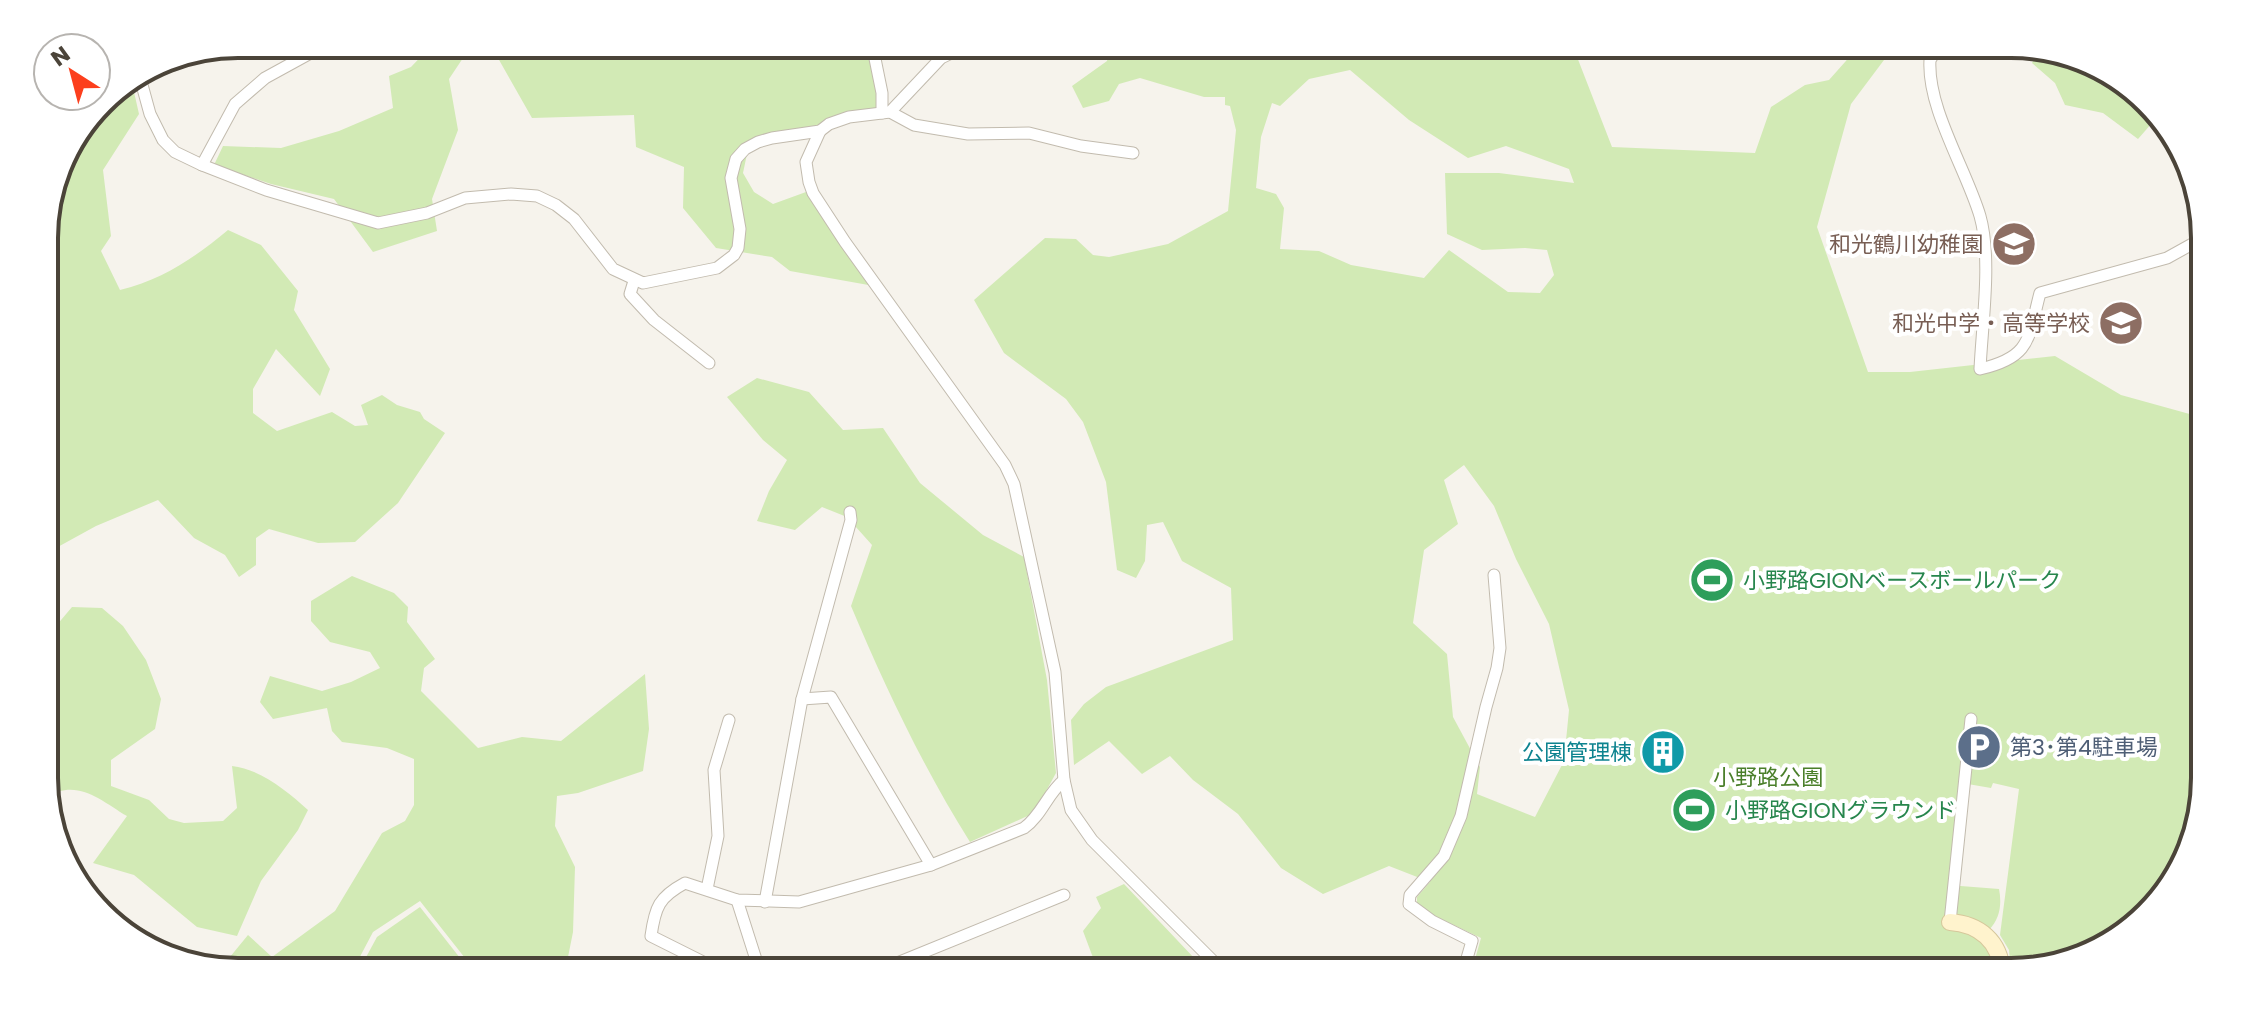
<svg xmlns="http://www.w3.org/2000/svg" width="2249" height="1016" viewBox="0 0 2249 1016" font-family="Poppins,'Noto Sans JP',sans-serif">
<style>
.green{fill:#d2eab5;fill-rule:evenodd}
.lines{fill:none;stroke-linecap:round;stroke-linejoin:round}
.street-casing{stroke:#c2bbae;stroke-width:13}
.secondary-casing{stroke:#d6c79b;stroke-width:18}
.street{stroke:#fff;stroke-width:11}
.secondary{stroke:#fff3cd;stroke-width:16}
.labels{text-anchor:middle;stroke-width:8;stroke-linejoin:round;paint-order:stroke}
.education-label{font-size:22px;fill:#785e54;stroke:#fff;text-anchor:end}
.leisure-label{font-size:22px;fill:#27864d;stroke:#fff;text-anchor:start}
.service-label{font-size:22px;fill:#4e5e75;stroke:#fff;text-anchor:start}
.culture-label{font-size:22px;fill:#0d838f;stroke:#fff;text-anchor:end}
.park-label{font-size:22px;fill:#4a7f2a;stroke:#fff}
.rim{fill:none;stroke:#4b4439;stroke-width:4}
</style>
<rect width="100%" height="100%" fill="#f6f3ec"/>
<g class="green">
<path d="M433,44H457L465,55L449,79L458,130L432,199L437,231L373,252L334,199L271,184L214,165L223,146L281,148L339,131L393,108L389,76L411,67Z"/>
<path d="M490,44H867L879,111L763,145L747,154L743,173L754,192L773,204L806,192L874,286L790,271L772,257L716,248L683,208L684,167L636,147L634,115L532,118Z"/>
<path d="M1111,44H1572L1612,147L1755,153L1771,107L1805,85L1829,80L1861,44H1896L1851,104L1817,227L1868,372H1910L2055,356L2121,395L2204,418L2205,778L2190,852L2119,939L2023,972H2011L2009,950L2000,935L2019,789L1993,783L1991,788L1962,783L1948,885L1999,889C2002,904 2000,919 1989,930L2007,972H1952V966L1942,964L1941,972H1467L1468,969L1472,970L1481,938L1435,916L1417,903V897L1430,882L1389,866L1323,894L1281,868L1238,814L1193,780L1170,756L1142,774L1109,741L1074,765L1071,720L1084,704L1106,687L1233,640L1231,588L1182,561L1163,522L1147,525L1145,561L1136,578L1117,570L1106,482L1083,422L1066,399L1004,353L974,300L1045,238L1076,239L1093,255L1109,257L1168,244L1228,211L1236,130L1230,106L1225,105V97H1204L1140,78L1119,84L1109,101L1083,108L1072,86L1107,61ZM1350,70L1409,120L1468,158L1506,146L1569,169L1574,183L1499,173H1445L1447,234L1482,250L1525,248L1547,250L1554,275L1540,293L1508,292L1449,250L1424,278L1351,265L1319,251L1280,249L1284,208L1276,194L1256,188L1261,137L1272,103L1280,106L1309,79ZM1464,465L1494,506L1516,559L1549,624L1569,710L1564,761L1535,817L1477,794L1480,767L1453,717L1447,654L1413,623L1424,550L1458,524L1444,480Z"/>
<path d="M2039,50L2085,59L2159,115L2138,139L2103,113L2065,105L2055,83L2032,63Z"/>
<path d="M131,79L139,114L103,170L111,236L101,251L120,290C164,279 194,258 228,230L261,245L298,291L294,310L330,369L320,396L276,349L253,389V413L277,431L332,412L355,426L368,425L361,405L382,395L397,405L420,412L424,419L445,433L398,503L355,542L318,543L269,529L256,538V565L239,577L225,555L194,538L158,500L96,526L45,554L44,225L64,153L110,92Z"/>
<path d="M757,378L809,392L843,430L883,428L920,483L983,535L1024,557L1047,680L1056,773L1034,813L970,842C923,767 885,687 851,606L872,545L847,517L822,507L795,530L757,521L769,491L787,460L763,440L727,397Z"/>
<path d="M352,576L394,593L408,607L407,622L435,659L424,668L421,691L478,748L522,737L561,741L645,674L649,729L643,771L578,793L557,796L555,826L575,867L573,932L565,972H476L420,901L373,932L354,968L349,972H238L224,969L225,963L248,935L272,957L335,911L382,833L405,821L414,805V759L387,748L342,742L332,731L327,708L273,719L260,702L270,676L322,691L351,682L380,668L370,652L330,642L311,621V601Z"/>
<path d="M72,607L102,608L123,626L146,660L161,699L155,729L111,760V786L149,800L169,819L184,823L223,821L237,808L232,766C260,769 287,791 308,810L298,830L261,881L237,936L197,927L134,875L93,863L127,816C100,800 78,778 46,797L45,639Z"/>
<path d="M1124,884L1195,959L1221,972H1101L1092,955L1083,931L1101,908L1096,897Z"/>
<path d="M420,907L471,972H358L377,937Z"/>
</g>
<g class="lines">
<g class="street-casing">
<g id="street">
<path d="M872,44L882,93V113"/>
<path d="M1940,44L1930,60C1927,108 1966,169 1980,216C1992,258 1982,325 1980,369C2032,357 2028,338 2040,293L2167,258L2203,238"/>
<path d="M139,74L150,114L163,140L175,152L202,165L266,190L378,223L427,213L465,198L511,194L537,196L556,205L574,219L613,269L643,283L717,268L734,255L738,248L740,229L731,178L736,159L745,149L758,142L772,138L820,131L829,124L849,117L890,112L914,125L968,134L1029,133L1081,146L1133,153"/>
<path d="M890,112L941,58L970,44"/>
<path d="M820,131L806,162L809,182L813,193L845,242L1005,465L1014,484L1055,672L1064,780L1071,810L1092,840L1224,972"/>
<path d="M202,165L235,104L265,78L327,44"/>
<path d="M634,281L630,294L654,320L709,363"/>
<path d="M802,699L831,697L931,865"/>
<path d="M707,889L718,836L714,770L729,720"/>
<path d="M737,900L760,972"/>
<path d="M765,902L802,699L851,520L850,512"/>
<path d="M1950,922L1971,719"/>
<path d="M723,972L651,936C655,907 659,897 685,883L737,900L799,902L931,865L1024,828C1042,815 1047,794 1064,780"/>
<path d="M875,972L1064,895"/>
<path d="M1463,972L1472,941L1432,921L1409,904L1410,895L1444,856L1461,816L1486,707L1497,668L1500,648L1494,575"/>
</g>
</g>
<g class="secondary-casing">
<path id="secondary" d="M1950,922C1979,924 2000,941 2002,972"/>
</g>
<use href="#street" class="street"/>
<use href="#secondary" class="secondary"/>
</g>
<defs>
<g id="school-disc" transform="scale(2.3)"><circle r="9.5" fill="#8d6e63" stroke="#fff"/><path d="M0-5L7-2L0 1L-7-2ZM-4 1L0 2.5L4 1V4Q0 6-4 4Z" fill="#fff"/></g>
<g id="stadium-disc" transform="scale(2.3)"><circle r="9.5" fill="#2e9e5b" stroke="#fff"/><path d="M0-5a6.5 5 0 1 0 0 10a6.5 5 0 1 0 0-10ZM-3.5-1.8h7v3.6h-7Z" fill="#fff"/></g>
<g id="parking-disc" transform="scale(2.3)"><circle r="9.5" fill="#5c6f8a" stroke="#fff"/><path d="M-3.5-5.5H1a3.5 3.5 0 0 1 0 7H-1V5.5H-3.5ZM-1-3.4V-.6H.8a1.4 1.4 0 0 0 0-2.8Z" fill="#fff"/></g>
<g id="building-disc" transform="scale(2.3)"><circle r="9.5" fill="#0f9aa8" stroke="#fff"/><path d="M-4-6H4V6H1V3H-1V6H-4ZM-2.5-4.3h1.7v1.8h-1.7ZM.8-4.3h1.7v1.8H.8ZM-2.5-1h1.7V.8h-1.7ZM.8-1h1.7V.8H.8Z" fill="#fff"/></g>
</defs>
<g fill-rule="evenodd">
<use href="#school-disc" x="2014" y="244"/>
<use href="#school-disc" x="2121" y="323"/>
<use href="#stadium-disc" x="1712" y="580"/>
<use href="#parking-disc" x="1979" y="747"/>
<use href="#building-disc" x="1663" y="752"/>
<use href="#stadium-disc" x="1694" y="810"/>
</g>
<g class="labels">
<g class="education-label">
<text x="1983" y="252">和光鶴川幼稚園</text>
<text x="2090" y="331">和光中学・高等学校</text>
</g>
<g class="leisure-label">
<text x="1743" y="588">小野路GIONベースボールパーク</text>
<text x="1725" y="818">小野路GIONグラウンド</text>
</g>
<g class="service-label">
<text x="2010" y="755">第3･第4駐車場</text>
</g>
<g class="culture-label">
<text x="1632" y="760">公園管理棟</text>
</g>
<g class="park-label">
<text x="1768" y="785">小野路公園</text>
</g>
</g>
<path d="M0 0H2249V1016H0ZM238 58H2011A180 180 0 0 1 2191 238V778A180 180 0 0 1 2011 958H238A180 180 0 0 1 58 778V238A180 180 0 0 1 238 58Z" fill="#fff" fill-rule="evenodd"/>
<path class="rim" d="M238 58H2011A180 180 0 0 1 2191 238V778A180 180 0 0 1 2011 958H238A180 180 0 0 1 58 778V238A180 180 0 0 1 238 58Z"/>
<g transform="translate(72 72) rotate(324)"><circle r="38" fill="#ffffff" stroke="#b7b4b0" stroke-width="2"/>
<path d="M0-6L14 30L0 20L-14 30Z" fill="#fc3f1d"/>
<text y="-12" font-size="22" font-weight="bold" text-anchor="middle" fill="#4b4439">N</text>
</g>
</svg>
